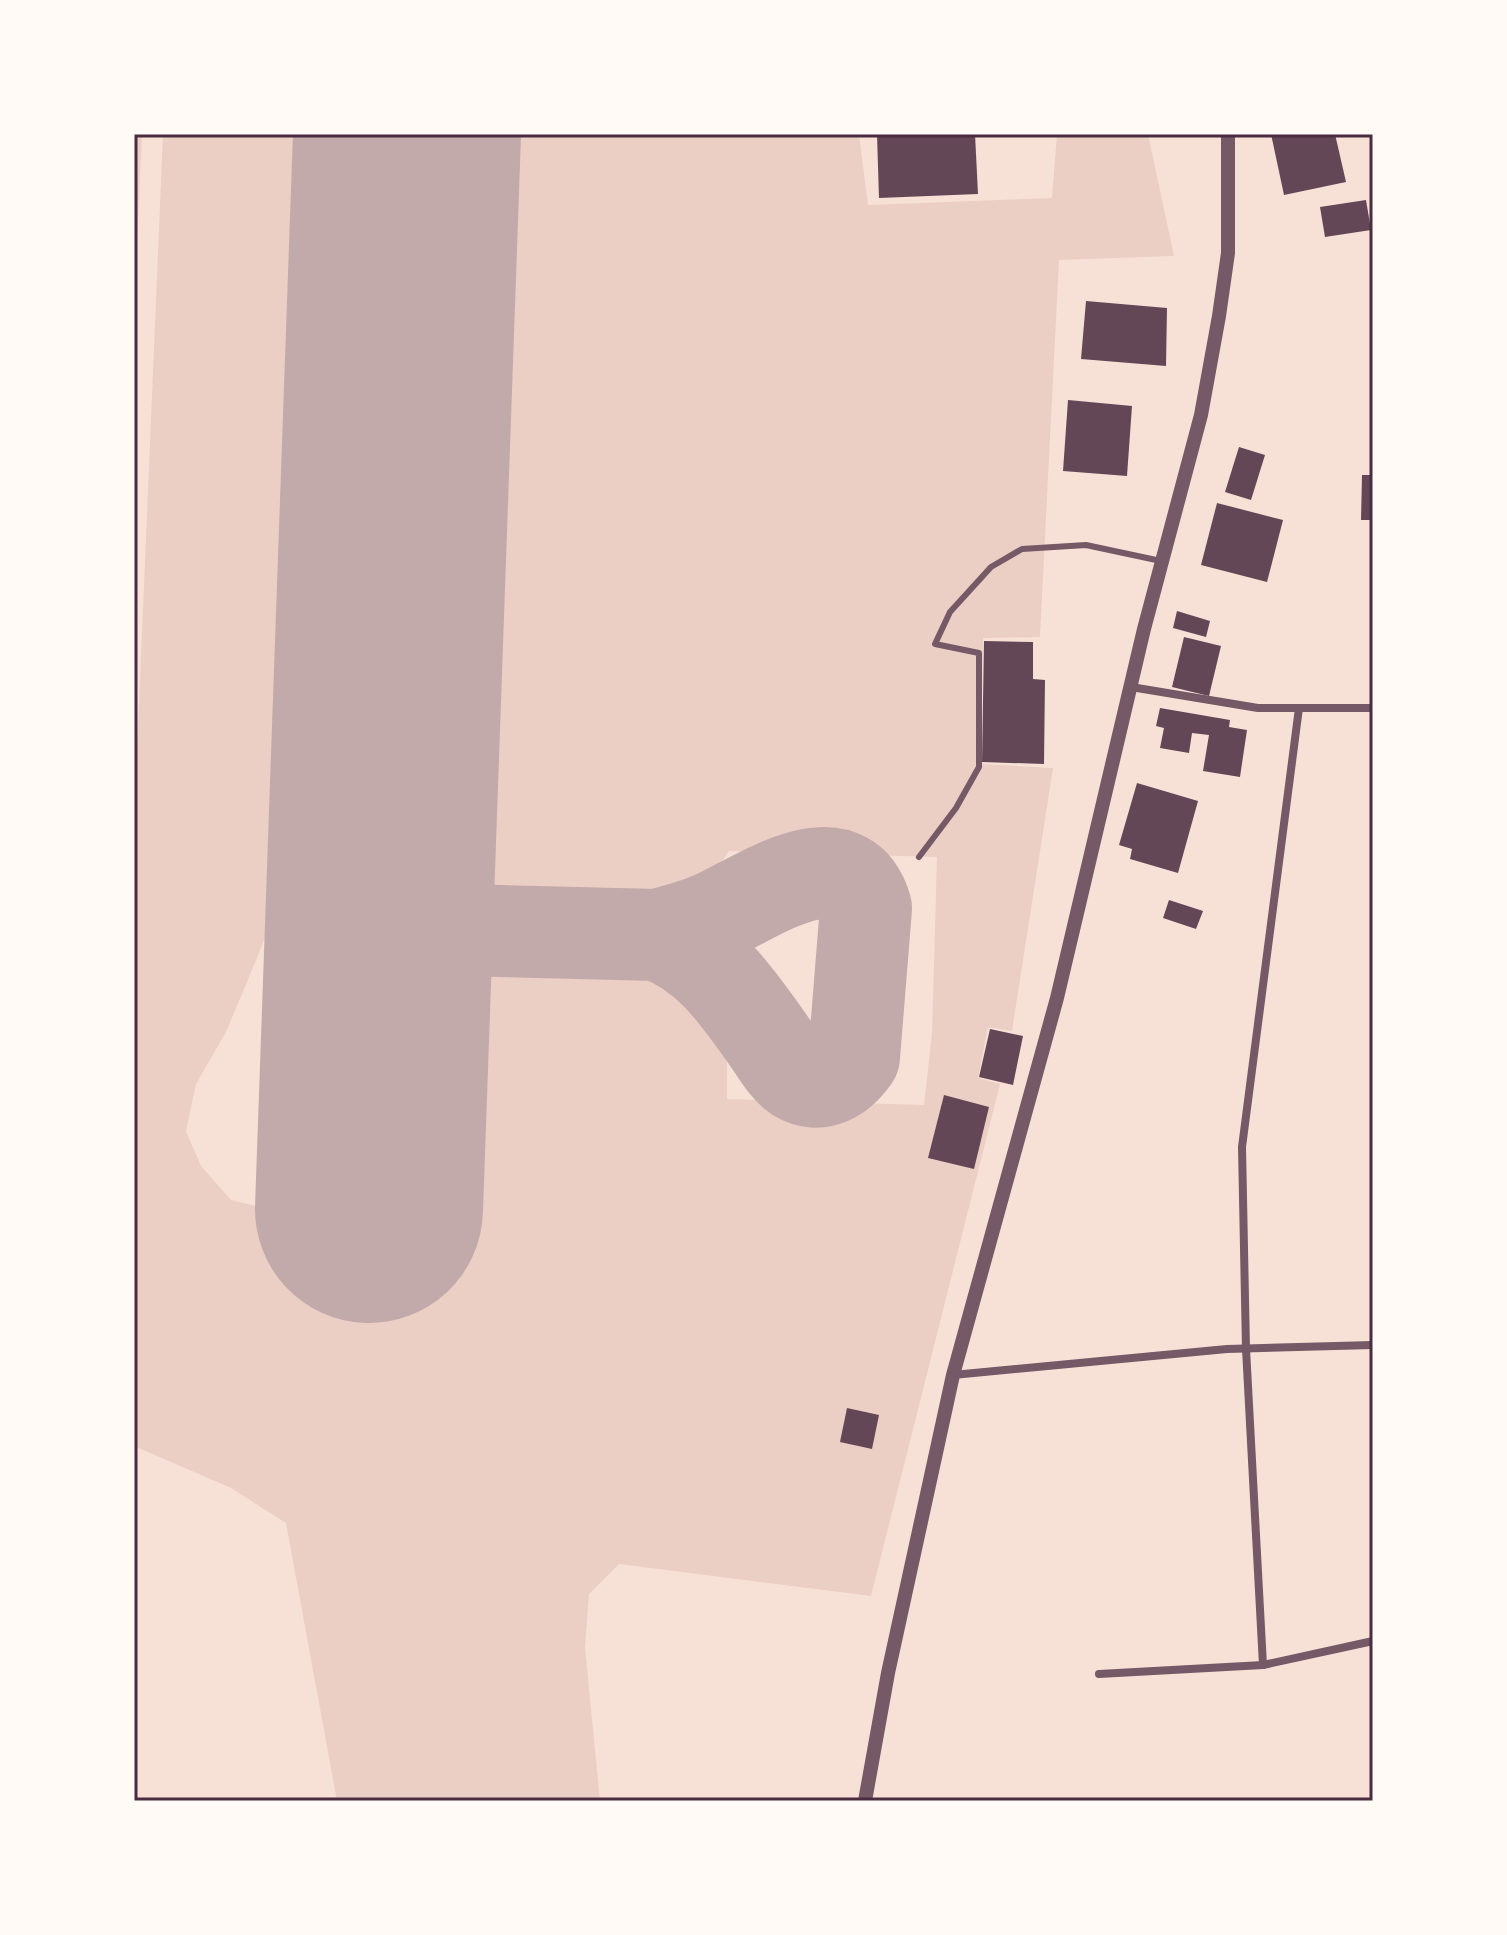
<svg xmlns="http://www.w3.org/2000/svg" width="1507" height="1935" viewBox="0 0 1507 1935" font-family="'Nunito Sans',sans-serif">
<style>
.green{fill:#ebcfc5}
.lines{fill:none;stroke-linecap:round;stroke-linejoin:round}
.taxiway{stroke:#c3aaaa;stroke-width:92}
.runway{stroke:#c3aaaa;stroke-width:228}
.building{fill:#644757}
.service{stroke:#755966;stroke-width:6}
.minor{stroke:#755966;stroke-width:8}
.tertiary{stroke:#755966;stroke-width:14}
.neatline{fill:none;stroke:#4a2c40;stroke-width:3}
</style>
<rect width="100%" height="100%" fill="#f7e1d7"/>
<g class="green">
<path d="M134,134H142L134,311Z"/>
<path d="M163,134H329L308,701L300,844L259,953L226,1032L196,1084L186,1131L201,1166L231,1200L310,1219L435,1214L442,1033L457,1002L483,976L535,968L679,977L717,1018L727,1034V1099L924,1105L932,1033L937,857L729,851L708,881L692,895L652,905L529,898L498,892L474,877L456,847L450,818L475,134H859L868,205L1052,198L1057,134H1148L1174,256L1059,260L1040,637L983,638L981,764L1053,768L1012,1031L988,1027L978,1078L1000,1084L871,1596L619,1564L589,1594L585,1647L600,1801H337L286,1523L231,1488L134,1446V822Z"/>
</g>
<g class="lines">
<path class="taxiway" d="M379,928L657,935C707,952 737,996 766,1037C775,1049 784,1067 797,1076C820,1090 841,1076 854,1057L866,908C844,832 752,901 711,918C693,926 675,930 657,935"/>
<path class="runway" d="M369,1209L407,134"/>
</g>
<g class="building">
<path d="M890,134H975L978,194L879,198L877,135Z"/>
<path d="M1271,134H1335L1346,182L1284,195Z"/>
<path d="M1366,200L1371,230L1325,237L1320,207Z"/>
<path d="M1086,301L1167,308L1166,366L1081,359Z"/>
<path d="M1068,400L1132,406L1127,476L1063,471Z"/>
<path d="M1239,447L1265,455L1251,500L1225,492Z"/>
<path d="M1362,475H1373V520H1361Z"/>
<path d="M1217,503L1283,520L1267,582L1201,565Z"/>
<path d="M1177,611L1210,621L1206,637L1173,628Z"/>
<path d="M1184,637L1221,646L1209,696L1172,687Z"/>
<path d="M984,641L1033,642V679L1045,680L1044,764L982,762Z"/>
<path d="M1160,708L1230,720L1229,727L1247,730L1240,777L1203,771L1209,735L1192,733L1189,753L1160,748L1164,728L1156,726Z"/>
<path d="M1137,783L1198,801L1178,873L1130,859L1132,849L1119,845Z"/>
<path d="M1169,900L1203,911L1196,929L1163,918Z"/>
<path d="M990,1029L1023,1036L1013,1085L979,1077Z"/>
<path d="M944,1095L989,1107L974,1169L928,1158Z"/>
<path d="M847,1408L879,1415L872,1449L840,1442Z"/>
</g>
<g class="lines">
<path class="service" d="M919,857L956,808L979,767V653L935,644L950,612L991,567L1022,549L1086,545L1161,561"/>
<g class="minor">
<path d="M1131,687L1258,708H1373"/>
<path d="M953,1375L1227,1349L1373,1345"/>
<path d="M1263,1665L1246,1349L1242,1147L1299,708"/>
<path d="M1099,1674L1263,1665L1373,1641"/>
</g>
<path class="tertiary" d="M865,1801L888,1673L953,1375L1057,998L1144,629L1201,415L1219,316L1228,253V134"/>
</g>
<rect width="1507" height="1935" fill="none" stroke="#fffaf5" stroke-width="272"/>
<rect x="136" y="136" width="1235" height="1663" class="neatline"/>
</svg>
